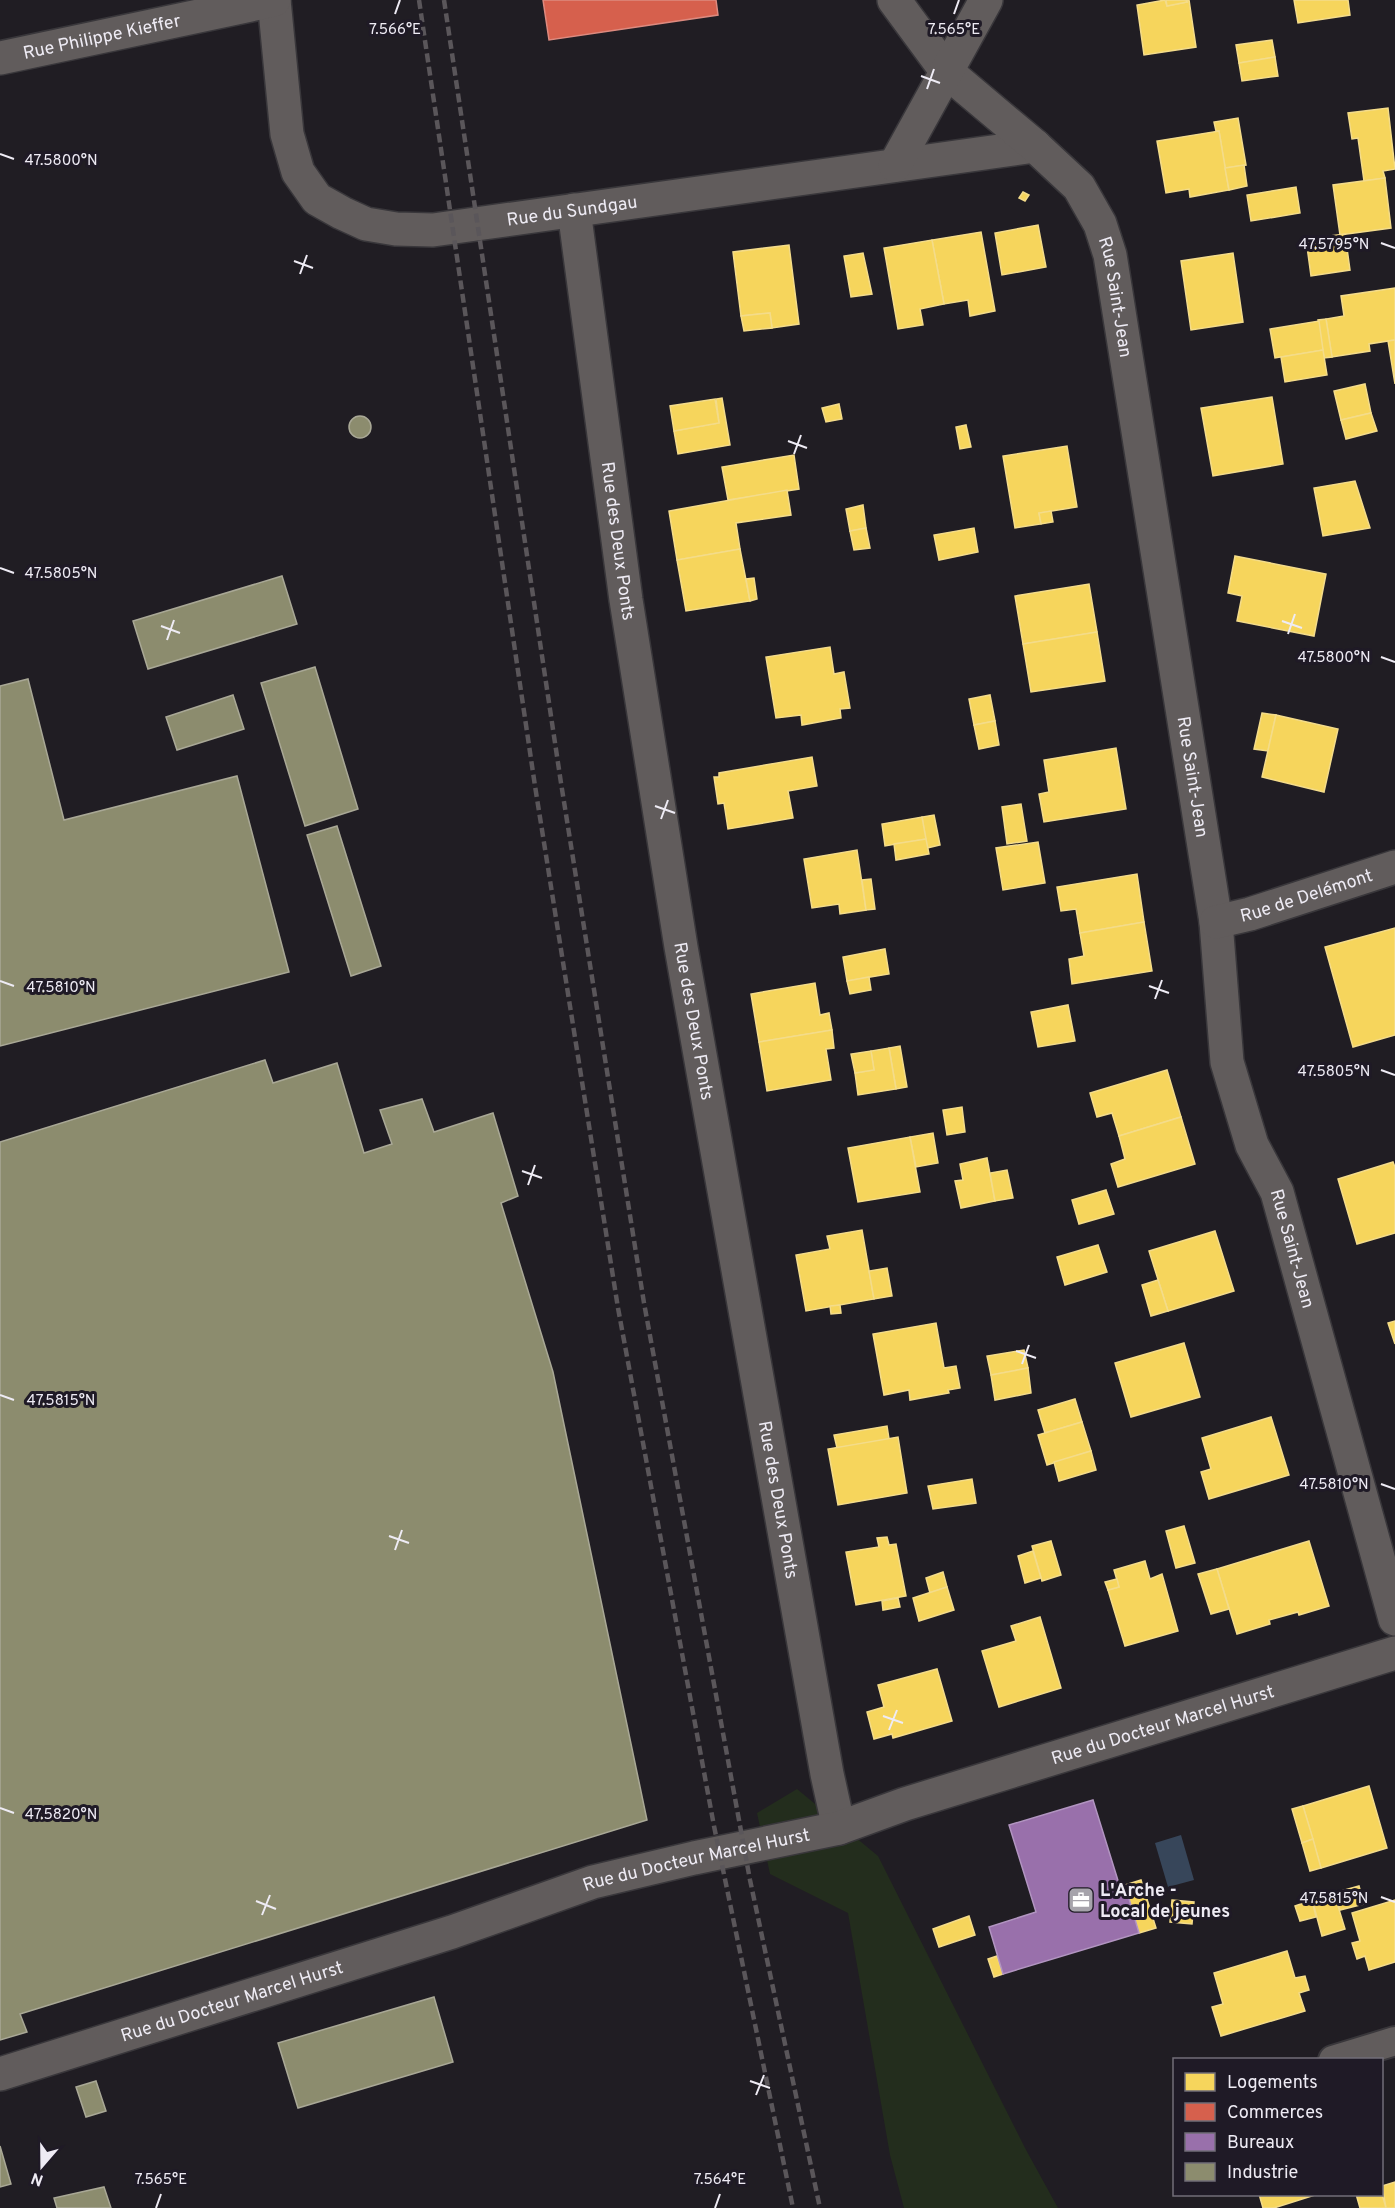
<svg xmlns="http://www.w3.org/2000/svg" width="1395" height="2208" viewBox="0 0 1395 2208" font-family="Overpass,sans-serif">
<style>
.green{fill:#232d1d}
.water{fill:#37465a}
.homes{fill:#f6d55c;stroke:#f4dc8a;stroke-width:1.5}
.shops{fill:#d6604d;stroke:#dd8a7f;stroke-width:1.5}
.offices{fill:#9970ab;stroke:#b295c1;stroke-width:1.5}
.industry{fill:#8c8c6e;stroke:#a9a896;stroke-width:1.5}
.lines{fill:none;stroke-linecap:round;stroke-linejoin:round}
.service-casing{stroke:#39373b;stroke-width:32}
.minor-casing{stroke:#39373b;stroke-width:36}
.tertiary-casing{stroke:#39373b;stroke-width:36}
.service{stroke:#615c5c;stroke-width:28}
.minor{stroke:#615c5c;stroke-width:33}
.tertiary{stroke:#615c5c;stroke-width:33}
.rail{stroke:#5a565a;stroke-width:4.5;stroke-dasharray:9 4.5;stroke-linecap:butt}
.ticks{fill:none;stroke:#eeebf4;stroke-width:2}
.labels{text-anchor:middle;stroke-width:6;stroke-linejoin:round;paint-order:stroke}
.street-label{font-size:18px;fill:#eeebf4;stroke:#1f1a26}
.poi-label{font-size:18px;font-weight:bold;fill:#eeebf4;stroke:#1f1a26;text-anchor:start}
.ticks-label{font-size:15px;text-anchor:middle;fill:#eeebf4;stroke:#1f1a26;stroke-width:6;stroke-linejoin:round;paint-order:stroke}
</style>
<rect width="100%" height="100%" fill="#201d23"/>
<path class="green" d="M797,1789L878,1856L1025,2148L1058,2208H904L890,2155L848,1913L770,1874L757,1813Z"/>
<path class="water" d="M1181,1835L1194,1880L1168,1887L1155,1843Z"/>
<g class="homes">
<path d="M1165,0L1167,6L1187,2L1186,0H1189L1196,47L1144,55L1137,5Z"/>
<path d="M1166,0H1186L1187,2L1167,6Z"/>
<path d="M1294,0H1348L1350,15L1298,23Z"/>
<path d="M1272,40L1275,57L1239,63L1236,45Z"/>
<path d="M1275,57L1278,76L1242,81L1239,63Z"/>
<path d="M1388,108L1395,169L1383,171L1385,178L1364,181L1358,138L1352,139L1348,113Z"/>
<path d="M1238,118L1246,165L1225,168L1219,131H1216L1214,122Z"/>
<path d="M1219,131L1229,190L1190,197L1189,189L1166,193L1157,141Z"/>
<path d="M1244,165L1247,186L1229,190L1225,168Z"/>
<path d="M1385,178L1391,228L1340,235L1333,185Z"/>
<path d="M1296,187L1300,213L1251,221L1247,195Z"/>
<path d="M1023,192L1029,195L1025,201L1019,198Z"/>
<path d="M1038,225L1046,267L1002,275L995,233Z"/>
<path d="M981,232L995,311L970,316L968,300L944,304L932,240Z"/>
<path d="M1345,234L1350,270L1311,276L1306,239Z"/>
<path d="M932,240L944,304L920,309L923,325L898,329L884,248Z"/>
<path d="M789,245L799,324L772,328L770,313L741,316L733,252Z"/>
<path d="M863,253L872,294L851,297L844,256Z"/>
<path d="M1233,253L1243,322L1191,330L1181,261Z"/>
<path d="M1395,288V340L1369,344L1370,351L1332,357L1326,319L1344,316L1341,296Z"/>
<path d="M770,313L772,328L744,331L741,316Z"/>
<path d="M1326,319L1332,357L1324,358L1318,320Z"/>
<path d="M1319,321L1323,350L1275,358L1270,329Z"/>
<path d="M1395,340V384L1388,341Z"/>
<path d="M1323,350L1327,375L1285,382L1281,357Z"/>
<path d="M1365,384L1371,413L1341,420L1334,391Z"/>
<path d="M1272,397L1283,464L1213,476L1201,408Z"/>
<path d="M722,398L730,445L678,454L674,431L719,423L716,399Z"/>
<path d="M715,399L719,423L674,431L670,406Z"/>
<path d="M839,404L842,419L826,422L822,408Z"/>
<path d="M1371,413L1377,431L1346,439L1341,420Z"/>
<path d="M966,425L971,447L960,449L956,427Z"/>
<path d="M1067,446L1077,507L1039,513L1041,524L1015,528L1003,456Z"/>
<path d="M794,455L799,489L728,500L722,467Z"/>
<path d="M1355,481L1370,528L1323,536L1314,488Z"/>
<path d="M787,490L791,515L736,523L740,549L677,560L669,511Z"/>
<path d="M863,505L866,528L850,531L846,509Z"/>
<path d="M1051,511L1053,522L1041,524L1039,513Z"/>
<path d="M866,528L870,548L854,550L850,531Z"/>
<path d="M974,528L978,552L939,560L934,535Z"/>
<path d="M740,549L750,601L686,611L677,560Z"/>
<path d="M1235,556L1326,574L1314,636L1237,621L1242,596L1228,593Z"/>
<path d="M754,578L757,599L750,601L746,579Z"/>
<path d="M1089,584L1097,632L1023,644L1015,596Z"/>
<path d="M1097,632L1105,681L1031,692L1023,644Z"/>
<path d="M830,647L834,674L844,672L850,708L840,709L841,718L802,725L801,715L776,718L766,657Z"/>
<path d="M990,695L995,721L974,725L969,699Z"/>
<path d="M1262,713L1276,715L1268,751L1254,749Z"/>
<path d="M1276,715L1338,729L1324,792L1262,777Z"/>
<path d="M995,721L999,745L979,749L974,725Z"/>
<path d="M1116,748L1126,809L1044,822L1039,794L1049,792L1044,760Z"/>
<path d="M812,757L817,786L788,791L793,818L728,829L724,803L718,804L714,777H719V773Z"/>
<path d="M1021,804L1027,841L1007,844L1002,807Z"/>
<path d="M934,815L940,845L927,848L922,817Z"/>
<path d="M922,817L926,839L885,846L882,824Z"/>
<path d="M926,839L929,854L896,860L894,844Z"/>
<path d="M1038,842L1045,883L1003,890L996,848Z"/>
<path d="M857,850L866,910L840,914L839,904L812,908L804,859Z"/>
<path d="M1137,874L1144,922L1080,933L1076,909L1061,911L1057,887Z"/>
<path d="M871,879L875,909L866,910L862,880Z"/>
<path d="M1144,922L1152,971L1072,984L1069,959L1084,956L1080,933Z"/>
<path d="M1395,928V1035L1353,1047L1325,947Z"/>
<path d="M885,949L889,974L847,981L843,957Z"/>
<path d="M869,977L871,990L850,994L847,981Z"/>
<path d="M815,983L820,1015L829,1013L832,1030L759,1042L751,994Z"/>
<path d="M1068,1005L1075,1041L1038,1047L1031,1012Z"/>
<path d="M832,1030L834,1048L826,1049L831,1080L767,1091L759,1042Z"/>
<path d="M900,1046L907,1087L896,1089L889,1048Z"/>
<path d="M889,1048L896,1089L858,1095L855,1073L874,1070L871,1051Z"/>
<path d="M871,1051L874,1070L855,1073L851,1054Z"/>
<path d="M1167,1070L1181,1117L1119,1136L1112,1113L1097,1117L1090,1093Z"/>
<path d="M962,1107L965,1132L947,1135L943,1110Z"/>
<path d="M1181,1117L1195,1164L1118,1187L1111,1164L1125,1159L1119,1136Z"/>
<path d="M933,1133L938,1163L916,1167L910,1137Z"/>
<path d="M910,1137L920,1192L858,1202L848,1148Z"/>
<path d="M987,1158L995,1201L961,1208L955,1181L963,1180L960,1164Z"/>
<path d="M1393,1162L1395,1167V1233L1357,1244L1338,1179Z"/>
<path d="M1007,1170L1013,1198L995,1201L990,1173Z"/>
<path d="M1106,1190L1114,1214L1079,1224L1072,1200Z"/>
<path d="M862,1230L874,1299L806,1311L796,1255L830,1249L827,1236Z"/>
<path d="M1215,1231L1234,1291L1168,1311L1149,1251Z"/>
<path d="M1098,1245L1107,1272L1065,1285L1057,1257Z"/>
<path d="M887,1268L892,1296L874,1299L869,1271Z"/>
<path d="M1158,1280L1168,1311L1151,1316L1142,1285Z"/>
<path d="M840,1305L841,1313L831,1314L830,1306Z"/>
<path d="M1395,1321V1344L1388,1323Z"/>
<path d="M936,1323L944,1368L956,1366L960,1388L948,1390L949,1393L910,1400L909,1390L884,1395L873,1334Z"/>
<path d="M1184,1343L1200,1397L1131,1417L1115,1363Z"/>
<path d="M1024,1350L1028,1368L991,1375L987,1356Z"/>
<path d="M1028,1368L1031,1393L995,1400L991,1375Z"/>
<path d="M1075,1399L1082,1422L1045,1433L1038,1410Z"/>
<path d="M1271,1417L1289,1475L1209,1499L1201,1472L1211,1469L1202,1438Z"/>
<path d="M1082,1422L1091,1451L1047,1465L1038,1435Z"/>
<path d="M887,1426L889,1439L837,1448L834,1435Z"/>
<path d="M898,1437L907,1493L838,1505L828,1449Z"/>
<path d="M1091,1451L1096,1470L1059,1481L1054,1462Z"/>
<path d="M972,1479L976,1503L933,1509L928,1486Z"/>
<path d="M1184,1526L1195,1563L1176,1568L1166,1531Z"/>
<path d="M887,1537L889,1545L896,1544L906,1596L856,1605L846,1552L879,1547L877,1538Z"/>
<path d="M1051,1541L1061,1575L1042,1581L1032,1546Z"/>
<path d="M1309,1541L1329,1606L1299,1615L1298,1612L1269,1620L1270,1624L1237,1634L1217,1569Z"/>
<path d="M1033,1551L1041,1578L1025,1583L1018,1556Z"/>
<path d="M1145,1561L1150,1579L1162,1574L1178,1631L1125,1646L1108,1590L1119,1587L1114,1570Z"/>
<path d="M1217,1569L1229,1609L1211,1614L1198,1574Z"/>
<path d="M943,1572L947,1587L930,1593L926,1578Z"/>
<path d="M1117,1579L1119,1587L1108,1590L1105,1582Z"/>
<path d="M947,1587L954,1610L919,1621L913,1598Z"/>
<path d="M898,1598L900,1607L883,1610L882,1601Z"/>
<path d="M1040,1617L1061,1688L999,1707L982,1651L1016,1641L1011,1626Z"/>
<path d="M937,1669L952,1721L893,1738L892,1734L874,1739L867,1712L884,1707L878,1685Z"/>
<path d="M1369,1786L1387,1848L1321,1868L1303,1806Z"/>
<path d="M1303,1806L1313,1839L1302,1843L1292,1809Z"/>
<path d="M1313,1839L1321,1868L1310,1871L1302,1843Z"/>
<path d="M1141,1880L1156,1928L1139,1933L1125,1885Z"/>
<path d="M1359,1886L1364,1904L1340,1910L1334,1893Z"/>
<path d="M1334,1893L1345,1929L1322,1936L1312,1899Z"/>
<path d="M1172,1900L1194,1902L1192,1924L1170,1922Z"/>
<path d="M1312,1900L1316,1917L1300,1921L1295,1906Z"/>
<path d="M1395,1900V1962L1369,1970L1365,1956L1357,1959L1352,1943L1360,1941L1352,1913Z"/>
<path d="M969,1916L975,1935L939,1947L933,1929Z"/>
<path d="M1287,1951L1295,1978L1305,1976L1309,1990L1299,1993L1305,2011L1221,2036L1212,2007L1223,2004L1214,1973Z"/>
<path d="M997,1956L1003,1974L994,1977L988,1959Z"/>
<path d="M1395,2182V2208H1386L1382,2186Z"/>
<path d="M1259,2194H1318L1274,2208H1263Z"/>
<path d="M1356,2194H1382L1386,2208H1360Z"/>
</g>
<path class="shops" d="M543,0H716L718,15L549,40Z"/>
<path class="offices" d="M1093,1800L1120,1887L1125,1885L1139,1933L1003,1974L989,1927L1036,1912L1009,1825Z"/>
<g class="industry">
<circle cx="360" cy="427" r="11"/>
<path d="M282,576L297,624L148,669L133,621Z"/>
<path d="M315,667L358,809L305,826L261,683Z"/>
<path d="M28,679L64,820L237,776L289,972L0,1046V686Z"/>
<path d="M233,695L244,729L177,750L166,717Z"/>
<path d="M337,826L381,966L351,976L307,835Z"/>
<path d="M265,1060L273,1083L337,1063L364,1153L392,1144L380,1110L422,1099L434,1132L493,1113L518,1196L501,1203L553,1372L647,1820L20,2014L27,2032L0,2040V1142Z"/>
<path d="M434,1997L453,2062L298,2108L278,2043Z"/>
<path d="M96,2081L106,2111L86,2117L76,2087Z"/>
<path d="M0,2146L11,2184L0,2187Z"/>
<path d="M104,2187L111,2208H57L54,2198Z"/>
</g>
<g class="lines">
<g class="service-casing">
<path id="service" d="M1333,2060L1395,2041"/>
</g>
<g class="minor-casing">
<g id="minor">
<path id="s1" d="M274,0L287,134L298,172L317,199L342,213L366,224L396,229L433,230L1035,146"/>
<path id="s2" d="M894,0L947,72L1035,146L1079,187L1100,224L1110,255L1216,922L1227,1062L1252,1145L1277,1192L1395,1619"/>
<path id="s3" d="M0,58L274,0"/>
<path d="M895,165L986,0"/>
<path id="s4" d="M574,210L626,600L681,947L827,1774L839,1828"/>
<path id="s5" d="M1216,922L1250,914L1395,867"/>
</g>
</g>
<g class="tertiary-casing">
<g id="tertiary">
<path id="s6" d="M0,2074L452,1932L593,1882L694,1858L839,1828L905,1804L1395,1653"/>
</g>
</g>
<use href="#service" class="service"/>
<use href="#minor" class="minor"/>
<use href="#tertiary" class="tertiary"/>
<g class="rail">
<path d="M419,0L535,786L618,1308L714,1826L793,2208"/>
<path d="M444,0L561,783L644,1303L750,1880L820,2208"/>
</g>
</g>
<path class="ticks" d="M395,14L400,0M954,14L959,0M921,76L940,83M927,89L934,69M0,154L14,159M1381,243L1395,248M294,261L313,268M300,274L307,255M788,441L807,448M794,454L801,435M0,568L14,573M1282,621L1302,628M161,626L180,633M1288,634L1295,614M167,640L174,620M1381,657L1395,662M655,806L675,813M661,819L668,800M0,981L14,986M1149,986L1169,993M1155,999L1162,980M1381,1070L1395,1075M522,1171L542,1178M528,1185L535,1165M1016,1351L1036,1358M1022,1364L1029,1345M0,1395L14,1400M1381,1484L1395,1489M389,1536L409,1543M395,1550L402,1530M883,1716L903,1723M889,1730L897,1710M0,1808L14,1813M1381,1897L1395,1902M256,1901L276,1909M262,1915L270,1895M750,2081L770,2088M756,2095L764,2075M156,2208L161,2194M715,2208L720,2194"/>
<defs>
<g id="office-square" transform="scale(1.35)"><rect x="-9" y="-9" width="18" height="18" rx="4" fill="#a6a3ab" stroke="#1f1a26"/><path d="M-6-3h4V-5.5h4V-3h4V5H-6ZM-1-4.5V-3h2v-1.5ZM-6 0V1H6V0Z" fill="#fff"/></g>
</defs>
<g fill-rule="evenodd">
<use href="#office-square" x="1081" y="1900"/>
</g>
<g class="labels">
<g class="street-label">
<text dy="6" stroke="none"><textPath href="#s3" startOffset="104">Rue Philippe Kieffer</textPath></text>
<text dy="6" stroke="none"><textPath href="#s1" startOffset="470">Rue du Sundgau</textPath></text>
<text dy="6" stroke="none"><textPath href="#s2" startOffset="382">Rue Saint-Jean</textPath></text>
<text dy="6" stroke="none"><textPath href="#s4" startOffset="334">Rue des Deux Ponts</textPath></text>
<text dy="6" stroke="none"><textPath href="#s2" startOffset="868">Rue Saint-Jean</textPath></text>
<text dy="6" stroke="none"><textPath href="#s5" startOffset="94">Rue de Delémont</textPath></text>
<text dy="6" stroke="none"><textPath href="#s4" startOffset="820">Rue des Deux Ponts</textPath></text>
<text dy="6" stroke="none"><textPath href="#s2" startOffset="1354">Rue Saint-Jean</textPath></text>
<text dy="6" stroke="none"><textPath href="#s4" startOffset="1306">Rue des Deux Ponts</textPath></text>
<text dy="6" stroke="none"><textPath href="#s6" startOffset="1215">Rue du Docteur Marcel Hurst</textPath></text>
<text dy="6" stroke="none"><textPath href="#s6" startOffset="729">Rue du Docteur Marcel Hurst</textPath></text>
<text dy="6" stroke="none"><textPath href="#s6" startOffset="243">Rue du Docteur Marcel Hurst</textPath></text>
</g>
<g class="poi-label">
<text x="1100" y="1896">L'Arche -<tspan x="1100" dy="21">Local de jeunes</tspan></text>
</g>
</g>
<g class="ticks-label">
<text x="395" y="34">7.566°E</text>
<text x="954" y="34">7.565°E</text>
<text x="61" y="165">47.5800°N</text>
<text x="1334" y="249">47.5795°N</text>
<text x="61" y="578">47.5805°N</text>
<text x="1334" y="662">47.5800°N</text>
<text x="61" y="992">47.5810°N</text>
<text x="1334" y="1076">47.5805°N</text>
<text x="61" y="1405">47.5815°N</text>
<text x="1334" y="1489">47.5810°N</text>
<text x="61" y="1819">47.5820°N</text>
<text x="1334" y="1903">47.5815°N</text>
<text x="161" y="2184">7.565°E</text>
<text x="720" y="2184">7.564°E</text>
</g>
<rect x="1173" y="2058" width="210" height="138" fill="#1f1a26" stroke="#726e78" stroke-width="1.5"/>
<rect x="1185" y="2073" width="30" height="18" fill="#f6d55c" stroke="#726e78" stroke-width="1.5"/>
<text x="1227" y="2088" font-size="18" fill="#eeebf4">Logements</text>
<rect x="1185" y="2103" width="30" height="18" fill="#d6604d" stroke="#726e78" stroke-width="1.5"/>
<text x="1227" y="2118" font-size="18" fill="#eeebf4">Commerces</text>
<rect x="1185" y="2133" width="30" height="18" fill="#9970ab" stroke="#726e78" stroke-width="1.5"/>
<text x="1227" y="2148" font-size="18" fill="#eeebf4">Bureaux</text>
<rect x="1185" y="2163" width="30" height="18" fill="#8c8c6e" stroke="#726e78" stroke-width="1.5"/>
<text x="1227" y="2178" font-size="18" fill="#eeebf4">Industrie</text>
<g transform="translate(42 2166) rotate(200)" stroke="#1f1a26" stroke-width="4.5" paint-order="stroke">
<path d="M0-4.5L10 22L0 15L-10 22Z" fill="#eeebf4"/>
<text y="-9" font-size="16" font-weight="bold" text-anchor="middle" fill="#eeebf4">N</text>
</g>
</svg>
